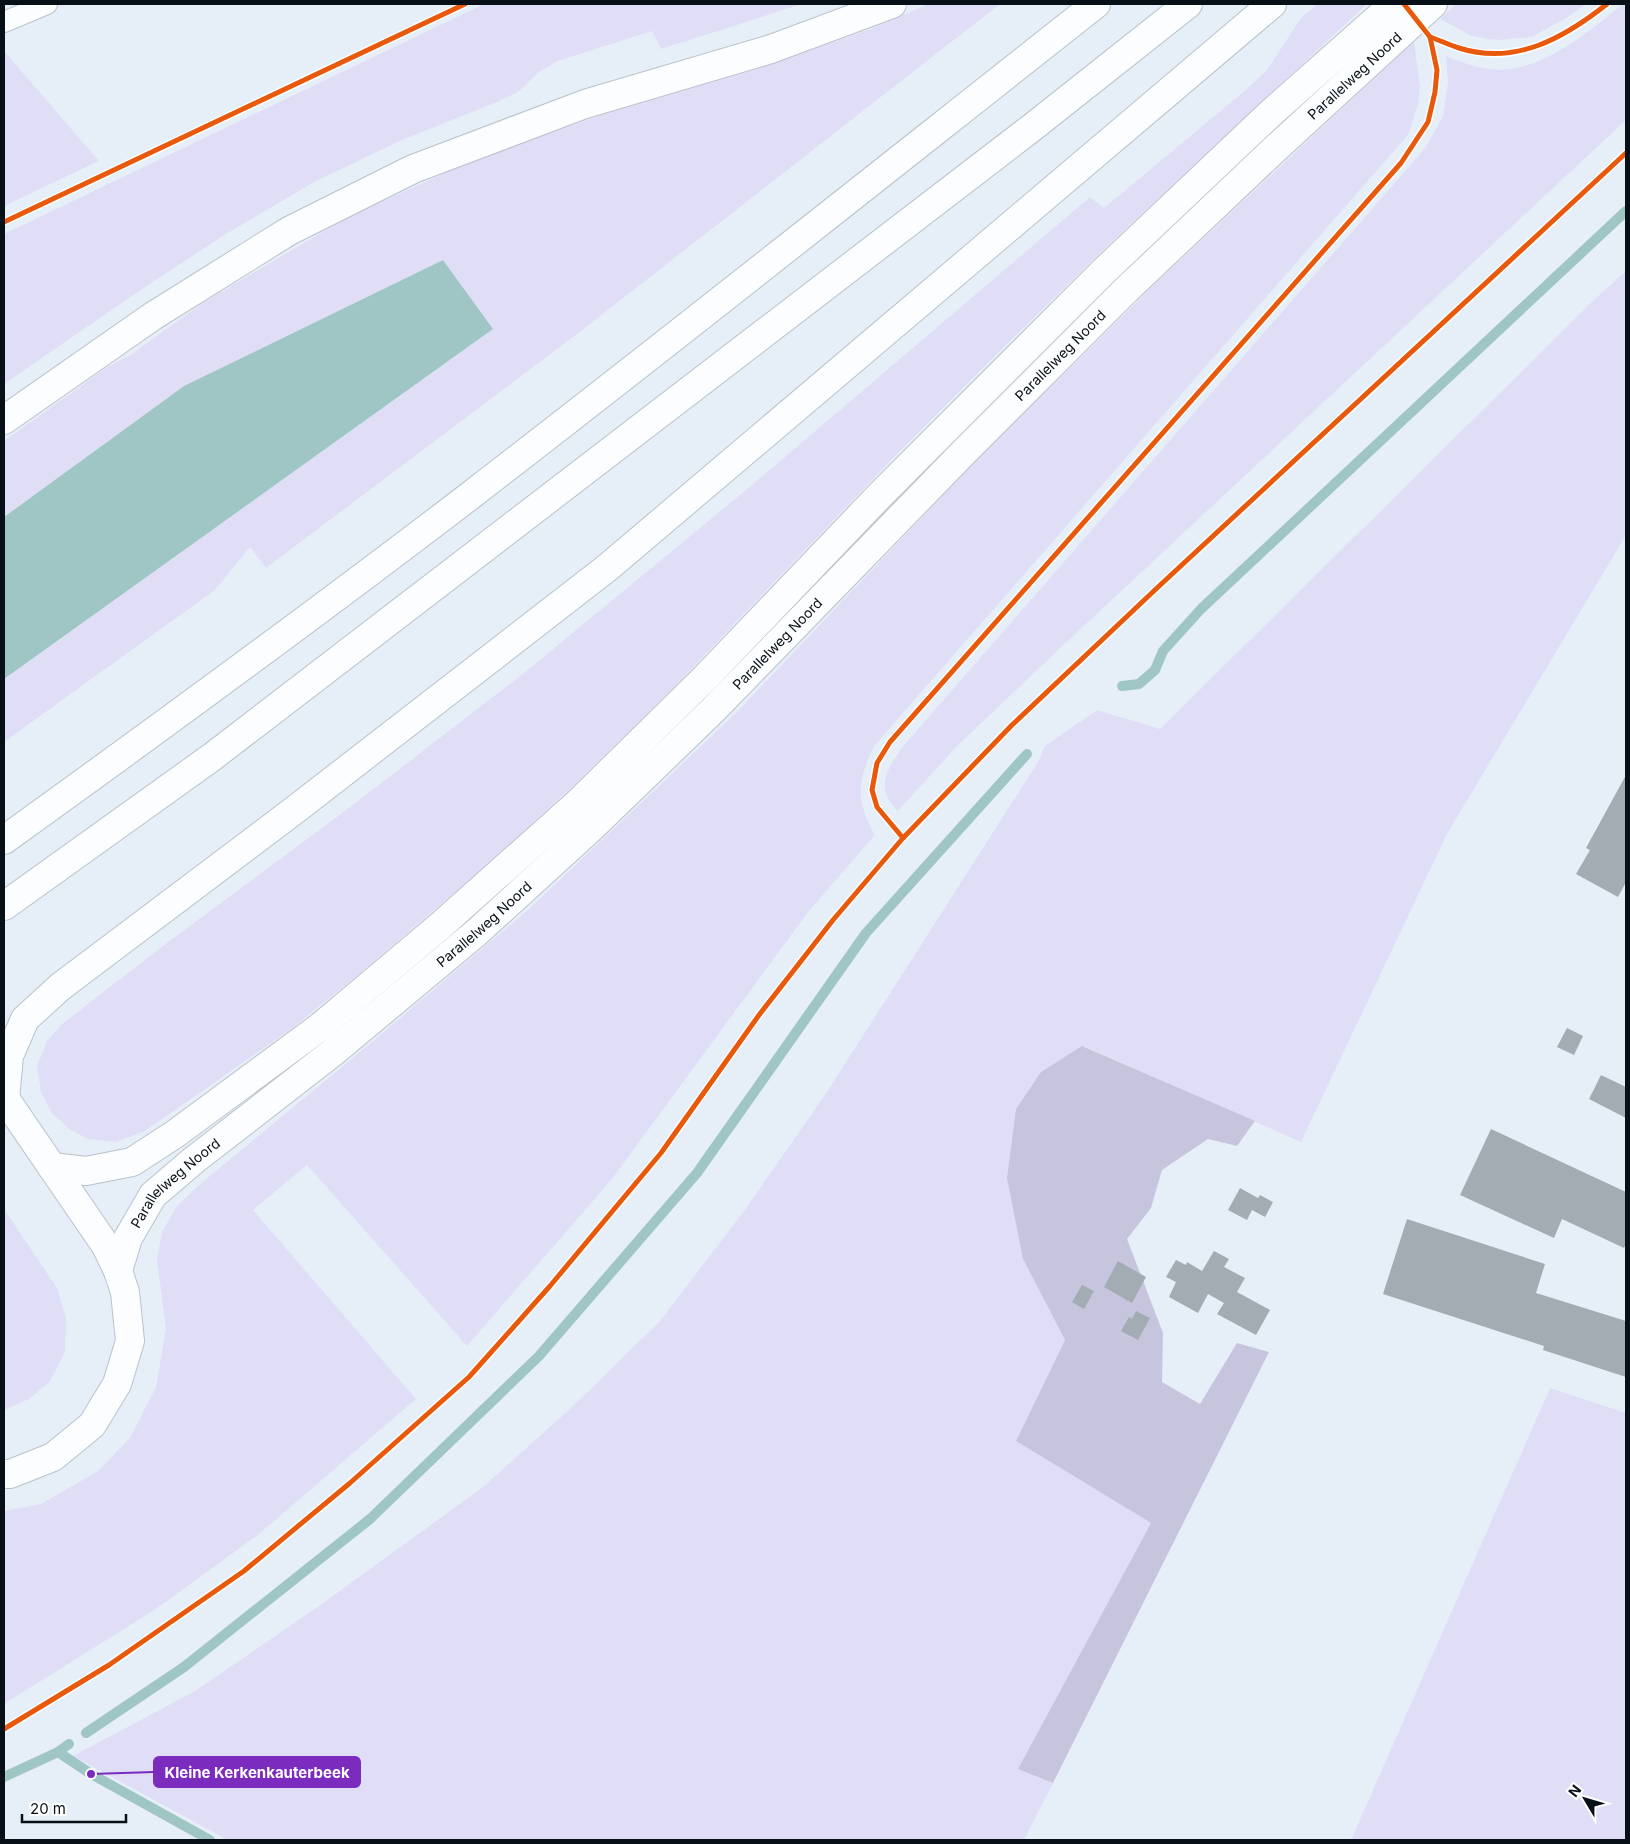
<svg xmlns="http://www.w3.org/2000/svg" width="1630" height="1844" viewBox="0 0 1630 1844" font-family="Inter,sans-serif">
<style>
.green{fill:#e0def7}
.forest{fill:#c7c5de}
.water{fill:#9fc6c4}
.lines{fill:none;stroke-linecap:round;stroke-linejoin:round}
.stream{stroke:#9fc6c4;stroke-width:10}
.building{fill:#a2acb2}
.lane-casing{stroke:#b9c2ca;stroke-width:22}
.highway-casing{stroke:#b9c2ca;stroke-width:30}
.lane{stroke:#fbfdfe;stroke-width:20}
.highway{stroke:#fbfdfe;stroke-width:28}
.cycleway-casing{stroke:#fff;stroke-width:8}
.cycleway{stroke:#e8590c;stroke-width:5}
.labels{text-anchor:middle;stroke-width:4.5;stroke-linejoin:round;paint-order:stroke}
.street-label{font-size:14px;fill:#071016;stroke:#fff}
.leader{fill:none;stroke:#7b2cbf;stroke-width:2}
.callout-dot{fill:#7b2cbf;stroke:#fff;stroke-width:2}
.callout{fill:#7b2cbf;stroke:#7b2cbf;stroke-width:2}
.callout-label{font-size:15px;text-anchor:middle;font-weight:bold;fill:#fff}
</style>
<rect width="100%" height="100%" fill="#e6eff7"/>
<g class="green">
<path d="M484,4H802L661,49L652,31L558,61L539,72L518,92L497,102L402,140L316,181L226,234L148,285L4,384V234Z"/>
<path d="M929,4H1000L581,331L266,568L250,547L215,590L4,742V679L493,329L443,260L184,386L4,517V441L109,366L132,354L204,302L348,217L482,156L619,109L750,71L868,30Z"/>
<path d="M1318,4H1367L1105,248L998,353L893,458L671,690L574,785L475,875L359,974L291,1029L145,1131L116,1142L88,1139L69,1129L52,1113L41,1092L37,1066L47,1041L62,1024L168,942L341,814L524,673L752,485L1090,197L1104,208L1248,88L1267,70L1301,18Z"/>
<path d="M1456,4H1586L1568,17L1532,37L1500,40L1487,39L1472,36L1440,19Z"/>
<path d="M1623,4H1626V120L1071,638L957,746L898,811C873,787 888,767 905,744L1426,147L1443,116L1448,82L1446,56C1465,64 1488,72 1510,69C1551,64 1592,29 1623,4Z"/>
<path d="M1414,41L1420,87L1418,105L1408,135L875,745C857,780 855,800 875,835L808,912L612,1179L467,1346L307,1165L253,1210L416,1399L259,1534L156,1609L4,1704V1511L41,1504L98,1471L130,1438L156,1387L166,1329L157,1260L162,1232L177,1206L199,1185L354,1057L529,909L736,713L965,472L1159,280Z"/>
<path d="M4,51L99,161L4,206Z"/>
<path d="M1626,271V535L1447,834L1301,1142L1083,1046L1023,1259L1065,1340L1016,1441L1151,1523L1019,1769L1053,1783L1024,1840H228L73,1756L195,1691L319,1606L483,1487L572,1407L660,1321L744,1211L825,1095L1038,762L1045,746L1097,710L1160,729L1597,297Z"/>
<path d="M4,1209L57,1288L66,1318L65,1352L50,1381L29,1399L4,1410Z"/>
<path d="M1550,1388L1626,1413V1840H1351Z"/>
</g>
<path class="forest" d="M1082,1046L1255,1121L1237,1146L1208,1139L1162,1170L1151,1208L1127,1239L1163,1333L1162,1382L1200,1404L1237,1343L1269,1352L1053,1783L1018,1769L1151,1523L1016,1441L1065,1340L1023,1259L1007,1178L1016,1109L1041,1072Z"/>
<path class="water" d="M443,260L493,329L4,679V517L184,386Z"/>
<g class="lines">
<g class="stream">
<path d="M1122,686L1139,684L1155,670L1163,651L1201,609L1626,211"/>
<path d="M86,1733L184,1667L370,1519L539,1356L697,1173L866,933L1027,754"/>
<path d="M58,1752L91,1774L210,1840"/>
<path d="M4,1777L58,1752L69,1744"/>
</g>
</g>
<g class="building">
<path d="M1626,775V882L1618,897L1576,874L1590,850L1586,848Z"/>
<path d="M1567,1028L1583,1036L1574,1055L1557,1047Z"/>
<path d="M1601,1075L1626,1087V1118L1589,1099Z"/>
<path d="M1491,1129L1626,1192V1244L1624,1248L1562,1219L1554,1238L1460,1195Z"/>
<path d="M1240,1188L1258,1198L1260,1195L1273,1202L1265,1217L1252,1210L1247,1220L1228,1210Z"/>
<path d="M1407,1219L1545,1264L1536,1293L1626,1321V1377L1543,1350L1544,1346L1383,1294Z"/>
<path d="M1214,1251L1229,1259L1224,1267L1245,1278L1237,1292L1270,1310L1256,1335L1217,1314L1224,1303L1208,1294L1198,1313L1169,1297L1176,1282L1166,1277L1176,1260L1186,1265L1187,1262L1202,1271Z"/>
<path d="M1118,1261L1146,1277L1132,1303L1104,1287Z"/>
<path d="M1082,1285L1094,1291L1084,1309L1072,1302Z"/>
<path d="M1136,1311L1150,1318L1138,1340L1121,1331L1129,1317L1132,1319Z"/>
</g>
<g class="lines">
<g class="lane-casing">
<path id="lane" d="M4,22L47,4"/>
</g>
<g class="highway-casing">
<g id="highway">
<path d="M4,420L153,316L289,231L413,169L585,104L771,49L892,4"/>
<path d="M4,840C161,727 317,613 471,495C681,333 888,168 1096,4"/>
<path d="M4,906L212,757L1034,126L1188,4"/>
<path d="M4,1097L106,1246L118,1271L125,1292L130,1341L117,1384L92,1425L53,1457L10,1474H4"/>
<path d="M5,1099L9,1056L25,1019L60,987L296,809L607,568L1272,4"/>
<path d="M52,1167L86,1171L132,1162L175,1134L320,1027L440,926L578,803L705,678L881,494L1104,271L1272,112L1394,4"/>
<path id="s1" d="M118,1271L128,1238L153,1195L194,1160L332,1053L477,932L591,828L713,710L964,452L1126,290L1277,147L1433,4"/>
</g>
</g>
<use href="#lane" class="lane"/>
<use href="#highway" class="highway"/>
<g class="cycleway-casing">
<g id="cycleway">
<path d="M1430,37C1439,40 1449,45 1459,48C1515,66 1564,38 1607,4"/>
<path d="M4,222L465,4"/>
<path d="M903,838L877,807L872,790L877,763L890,742L1401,163L1428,122L1435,92L1437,70L1430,37L1404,4"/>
<path d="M4,1729L109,1665L244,1571L350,1483L469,1377L550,1286L661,1153L759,1015L833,920L903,838L1012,725L1157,588L1626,153"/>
</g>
</g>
<use href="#cycleway" class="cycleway"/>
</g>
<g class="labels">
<g class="street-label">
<text dy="5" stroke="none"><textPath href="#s1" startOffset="1728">Parallelweg Noord</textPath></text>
<text dy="5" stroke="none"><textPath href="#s1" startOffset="1322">Parallelweg Noord</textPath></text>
<text dy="5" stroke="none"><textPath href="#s1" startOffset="918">Parallelweg Noord</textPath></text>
<text dy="5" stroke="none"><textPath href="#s1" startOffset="512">Parallelweg Noord</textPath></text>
<text dy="5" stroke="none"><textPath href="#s1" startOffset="108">Parallelweg Noord</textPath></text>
</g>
</g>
<path class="leader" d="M91 1774L154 1772"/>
<circle class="callout-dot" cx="91" cy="1774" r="5"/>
<rect class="callout" x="154" y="1757" width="206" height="30" rx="5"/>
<g class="callout-label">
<text x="257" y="1778">Kleine Kerkenkauterbeek</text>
</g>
<rect width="1630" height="1844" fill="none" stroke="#071016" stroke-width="10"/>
<g transform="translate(1585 1799) rotate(308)" stroke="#ffffff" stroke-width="4" paint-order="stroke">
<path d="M0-4L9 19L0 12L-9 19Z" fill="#071016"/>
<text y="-8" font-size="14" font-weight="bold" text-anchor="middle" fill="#071016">N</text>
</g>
<path d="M22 1814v8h104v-8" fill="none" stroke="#071016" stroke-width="2.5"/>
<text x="30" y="1814" font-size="15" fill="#071016" stroke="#ffffff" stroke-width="4" paint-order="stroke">20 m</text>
</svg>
